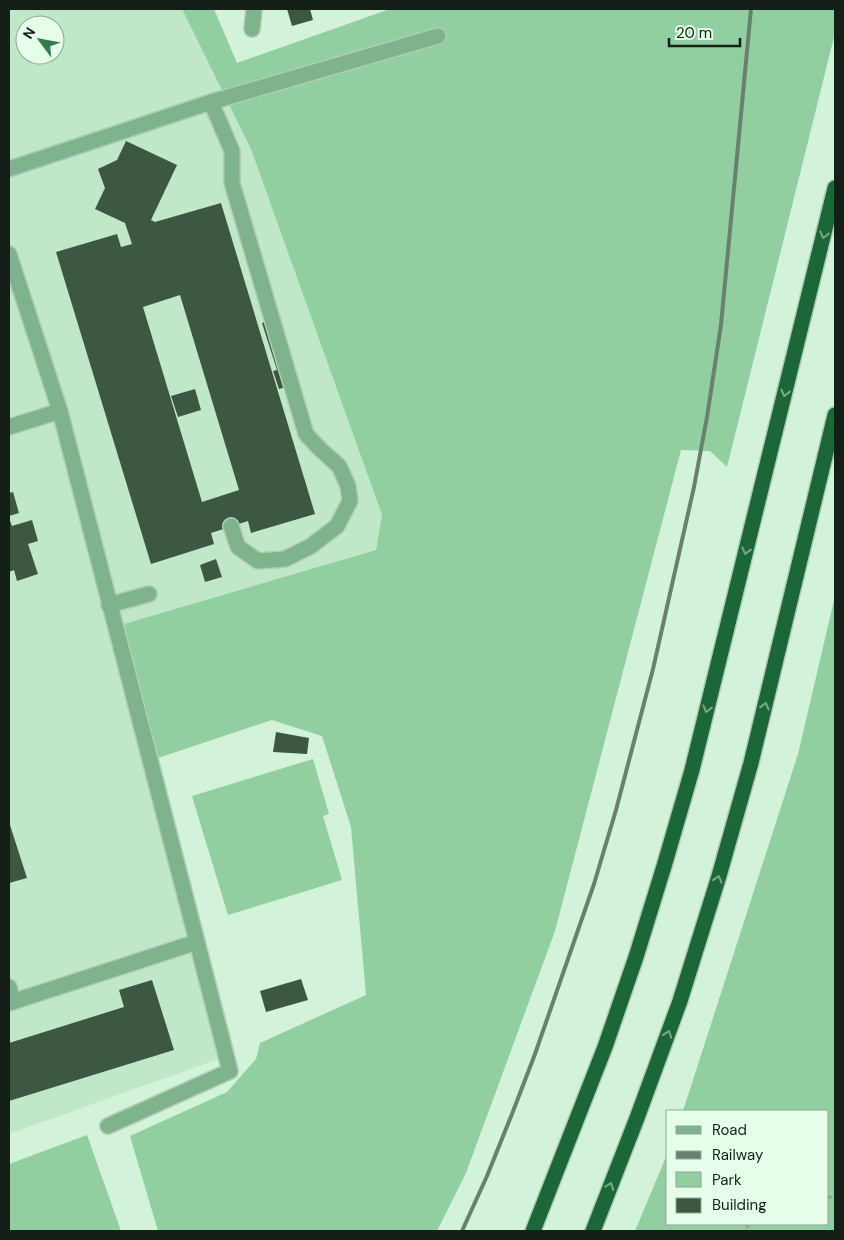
<svg xmlns="http://www.w3.org/2000/svg" width="844" height="1240" viewBox="0 0 844 1240" font-family="'DM Sans',sans-serif">
<style>
.built{fill:#c0e7c8;fill-rule:evenodd}
.green{fill:#91cea0}
.building{fill:#3c5843;fill-rule:evenodd}
.lines{fill:none;stroke-linecap:round;stroke-linejoin:round}
.minor-casing{stroke:#b0cdb6;stroke-width:18}
.highway-casing{stroke:#b0cdb6;stroke-width:18}
.path{stroke:#8ea793;stroke-width:3;stroke-dasharray:4 2.5;stroke-linecap:butt}
.minor{stroke:#7fb38c;stroke-width:15}
.highway{stroke:#1b6738;stroke-width:15}
.rail{stroke:#6a806f;stroke-width:4}
.oneway{stroke:#75ab88}
</style>
<rect width="100%" height="100%" fill="#d2f3d9"/>
<path class="built" d="M9,9H182L251,149L382,515L376,550L124,624L235,1053L9,1134ZM25,25H55V55H25Z"/>
<g class="green">
<path d="M182,9H214L237,63L390,9H835V33L727,467L710,451L681,450L555,931L466,1173L437,1231H158L130,1136L227,1092L256,1059L260,1043L366,995L351,827L322,736L272,720L158,758L124,624L376,550L382,515L251,149Z"/>
<path d="M835,596V1231H635L668,1152V1224H828V1111H683L798,754Z"/>
<path d="M313,759L329,814L323,816L342,880L228,915L192,796Z"/>
<path d="M87,1135L121,1231H9V1164Z"/>
</g>
<g class="building">
<path d="M287,9H310L313,20L292,26Z"/>
<path d="M126,141L177,165L151,220L155,222L221,203L315,514L251,533L248,521L211,533L214,544L151,564L56,252L117,234L121,247L132,244L125,223L95,209L105,188L98,169L117,160ZM180,295L239,490L202,502L143,307Z"/>
<path d="M267,321L287,387L279,389L273,371L277,370L262,323Z"/>
<path d="M195,389L201,410L178,417L171,396Z"/>
<path d="M13,492L19,513L9,516V493Z"/>
<path d="M9,518L12,526L32,520L38,541L28,544L38,574L17,581L14,570L9,572Z"/>
<path d="M216,559L222,577L205,582L200,565Z"/>
<path d="M276,732L309,738L307,754L273,752Z"/>
<path d="M9,822L27,878L9,883Z"/>
<path d="M301,979L308,1000L266,1012L260,991Z"/>
<path d="M152,980L174,1050L9,1101V1043L124,1007L119,990Z"/>
</g>
<g class="lines">
<g class="minor-casing">
<g id="minor">
<path d="M252,29L254,9"/>
<path d="M211,102L232,151V183L306,434L320,449L339,466L348,486L350,501L337,526L311,546L285,559L258,561L238,547L231,526"/>
<path d="M9,169L211,102L438,36"/>
<path d="M9,254L60,411L197,942L9,1003"/>
<path d="M9,427L60,411"/>
<path d="M109,605L149,594"/>
<path d="M9,987L13,1002"/>
<path d="M108,1126L230,1071L197,942"/>
</g>
</g>
<g class="highway-casing">
<g id="highway">
<path d="M533,1231L605,1047L636,957L665,863L692,770L835,188"/>
<path d="M593,1231L637,1118L680,1001L719,876L751,763L835,415"/>
</g>
</g>
<g class="path">
<path d="M828,1197H835"/>
<path d="M747,1224V1231"/>
</g>
<use href="#minor" class="minor"/>
<use href="#highway" class="highway"/>
<path class="rail" d="M462,1231L487,1176L512,1114L535,1054L594,884L616,810L653,669L694,487L707,417L721,325L751,9"/>
</g>
<defs><path id="oneway-chevron" d="M-2-3.5L2.5 0L-2 3.5" fill="none" stroke-width="1.6" stroke-linecap="round" stroke-linejoin="round" transform="scale(1.25)"/></defs>
<g class="oneway">
<use href="#oneway-chevron" transform="translate(824 235) rotate(104)"/>
<use href="#oneway-chevron" transform="translate(785 393) rotate(104)"/>
<use href="#oneway-chevron" transform="translate(746 551) rotate(104)"/>
<use href="#oneway-chevron" transform="translate(765 706) rotate(-76)"/>
<use href="#oneway-chevron" transform="translate(707 709) rotate(104)"/>
<use href="#oneway-chevron" transform="translate(718 879) rotate(-73)"/>
<use href="#oneway-chevron" transform="translate(668 1034) rotate(-70)"/>
<use href="#oneway-chevron" transform="translate(610 1186) rotate(-69)"/>
</g>
<rect width="844" height="1240" fill="none" stroke="#142017" stroke-width="20"/>
<rect x="666" y="1110" width="162" height="115" fill="#e4feea" stroke="#91a596"/>
<rect x="676" y="1126" width="25" height="8" fill="#7fb38c" stroke="#91a596"/>
<text x="712" y="1135" font-size="15" fill="#142017">Road</text>
<rect x="676" y="1151" width="25" height="8" fill="#6a806f" stroke="#91a596"/>
<text x="712" y="1160" font-size="15" fill="#142017">Railway</text>
<rect x="676" y="1172" width="25" height="15" fill="#91cea0" stroke="#91a596"/>
<text x="712" y="1185" font-size="15" fill="#142017">Park</text>
<rect x="676" y="1198" width="25" height="15" fill="#3c5843" stroke="#91a596"/>
<text x="712" y="1210" font-size="15" fill="#142017">Building</text>
<g transform="translate(40 40) rotate(302)"><circle r="24" fill="#e4feea" stroke="#91a596"/>
<path d="M0-4L9 19L0 12L-9 19Z" fill="#337d4b"/>
<text y="-8" font-size="14" font-weight="bold" text-anchor="middle" fill="#142017">N</text>
</g>
<path d="M669 38v8h71v-8" fill="none" stroke="#142017" stroke-width="2.5"/>
<text x="676" y="38" font-size="15" fill="#142017" stroke="#e4feea" stroke-width="4" paint-order="stroke">20 m</text>
</svg>
